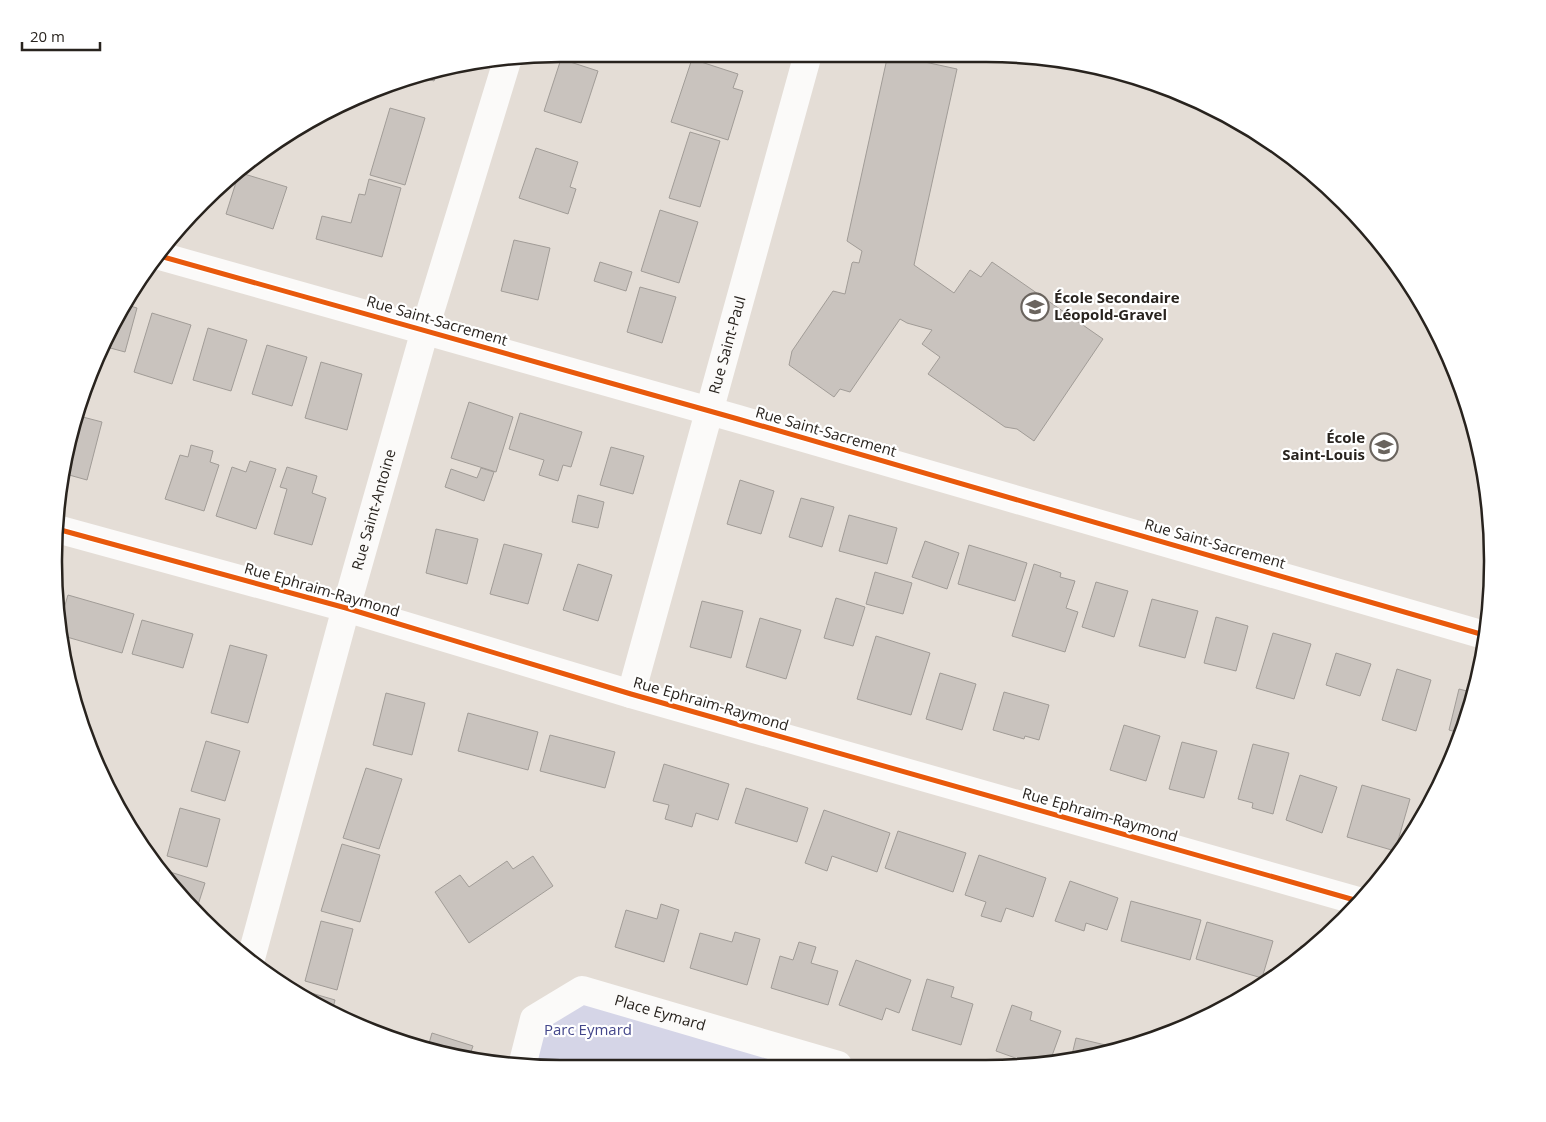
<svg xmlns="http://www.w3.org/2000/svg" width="1546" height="1122" viewBox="0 0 1546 1122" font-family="'Open Sans',sans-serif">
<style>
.green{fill:#d5d5e7}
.building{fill:#c9c3be;stroke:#a19c97}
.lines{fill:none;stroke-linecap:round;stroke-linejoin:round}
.minor{stroke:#fbfaf9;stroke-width:28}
.cycleway-casing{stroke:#fff;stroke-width:8}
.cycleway{stroke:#e8590c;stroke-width:5}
.labels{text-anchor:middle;stroke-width:4.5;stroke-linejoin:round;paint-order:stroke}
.poi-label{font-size:15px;font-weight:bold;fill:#28231e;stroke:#fff;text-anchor:start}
.street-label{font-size:15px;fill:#28231e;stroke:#fff}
.park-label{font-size:15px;fill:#44478b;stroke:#fff}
.rim{fill:none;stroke:#28231e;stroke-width:2.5}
</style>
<rect width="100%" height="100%" fill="#e4ddd6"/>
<path class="green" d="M582,990L838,1065L528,1067L534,1019Z"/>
<g class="building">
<path d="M719,54H743L741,61Z"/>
<path d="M888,54L957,69L914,265L954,293L970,270L981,277L992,262L1103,339L1034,441L1017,429L1005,427L928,374L940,357L922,344L932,330L907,323L900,319L850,392L840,389L834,397L789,365L792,351L833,291L845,294L852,263L853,262L859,263L862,251L847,241Z"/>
<path d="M561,59L598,71L581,123L544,111Z"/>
<path d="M692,59L738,74L733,88L743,91L728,140L671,122Z"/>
<path d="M438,70L434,81L417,76L429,71Z"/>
<path d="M390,108L425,118L405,185L370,175Z"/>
<path d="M690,132L720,141L700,207L669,198Z"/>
<path d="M536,148L578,162L570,187L576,189L568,214L519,198Z"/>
<path d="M241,173L287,187L273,229L226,214L238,176Z"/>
<path d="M369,179L401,188L382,257L316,239L322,216L351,223L359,194L365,195Z"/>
<path d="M660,210L698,222L679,283L641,271Z"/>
<path d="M514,240L550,248L538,300L501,291Z"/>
<path d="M600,262L632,272L626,291L594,281Z"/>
<path d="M640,287L676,297L662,343L627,332Z"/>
<path d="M127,305L137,308L125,352L103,346L106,337Z"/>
<path d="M152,313L191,325L172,384L134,372Z"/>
<path d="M208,328L247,340L231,391L193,380Z"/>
<path d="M267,345L307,357L292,406L252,394Z"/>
<path d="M321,362L362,374L347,430L305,418Z"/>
<path d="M469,402L513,417L496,472L451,458Z"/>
<path d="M520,413L582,432L571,467L563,465L558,481L539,475L544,460L509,449Z"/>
<path d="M79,416L102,422L87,480L62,473L63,462Z"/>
<path d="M191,445L213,451L210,462L219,465L204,511L165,499L180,455L188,457Z"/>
<path d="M611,447L644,456L633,494L600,485Z"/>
<path d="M250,461L276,469L256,529L216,516L232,467L246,472Z"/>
<path d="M287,467L317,476L312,493L326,498L312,545L274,534L287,489L280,487Z"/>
<path d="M481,468L494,472L484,501L445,487L451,469L477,478Z"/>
<path d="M740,480L774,491L761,534L727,524Z"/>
<path d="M578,495L604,502L598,528L572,522Z"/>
<path d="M801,498L834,507L822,547L789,537Z"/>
<path d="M849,515L897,528L887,564L839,551Z"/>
<path d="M436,529L478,539L467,584L426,573Z"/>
<path d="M925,541L959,553L947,589L912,577Z"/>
<path d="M504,544L542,554L528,604L490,594Z"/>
<path d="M969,545L1027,563L1015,601L958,584Z"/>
<path d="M578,564L612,575L598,621L563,610Z"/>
<path d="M1034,564L1061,573L1060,577L1075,581L1066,608L1078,612L1065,652L1012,636Z"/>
<path d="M875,572L912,583L903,614L866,604Z"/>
<path d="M1096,582L1128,591L1114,637L1082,627Z"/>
<path d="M68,595L134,614L122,653L60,635L58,628Z"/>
<path d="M836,598L865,607L853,646L824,638Z"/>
<path d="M1152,599L1198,611L1185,658L1139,646Z"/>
<path d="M702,601L743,611L731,658L690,647Z"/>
<path d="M1216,617L1248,626L1236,671L1204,663Z"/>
<path d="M760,618L801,630L786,679L746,667Z"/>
<path d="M142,620L193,634L183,668L132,654Z"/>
<path d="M1273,633L1311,644L1294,699L1256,688Z"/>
<path d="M876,636L930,653L911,715L857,699Z"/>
<path d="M230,645L267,655L248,723L211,713Z"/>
<path d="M1336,653L1371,664L1360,696L1326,685Z"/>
<path d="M1397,669L1431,680L1416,731L1382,720Z"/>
<path d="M940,673L976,684L962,730L926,719Z"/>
<path d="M1459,689L1475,693L1460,733L1449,730Z"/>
<path d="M1004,692L1049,705L1039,740L1025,736L1024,739L993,730Z"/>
<path d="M386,693L425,703L412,755L373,745Z"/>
<path d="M468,713L538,732L528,770L458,751Z"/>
<path d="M1124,725L1160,736L1146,781L1110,770Z"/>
<path d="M550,735L615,752L605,788L540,771Z"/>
<path d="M206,741L240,751L225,801L191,791Z"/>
<path d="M1182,742L1217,751L1204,798L1169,789Z"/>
<path d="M1253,744L1289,753L1273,814L1252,808L1253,803L1238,799Z"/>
<path d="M664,764L729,784L718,820L696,813L692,827L665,819L669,805L653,801Z"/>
<path d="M366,768L402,779L379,849L343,838Z"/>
<path d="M1300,775L1337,787L1322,833L1286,820Z"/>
<path d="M1362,785L1410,799L1395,851L1347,837Z"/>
<path d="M746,788L808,808L797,842L735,823Z"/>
<path d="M180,808L220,819L207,867L167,856Z"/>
<path d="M824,810L890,833L877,872L832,856L827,871L805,863Z"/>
<path d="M898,831L966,853L953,892L885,868Z"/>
<path d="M342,844L380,855L360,922L321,911Z"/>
<path d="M979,855L1046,878L1033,917L1006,908L1001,922L981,916L986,902L965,895Z"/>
<path d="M533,856L553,886L469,943L435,892L460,875L469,887L507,861L513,869Z"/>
<path d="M167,871L205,883L196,911L179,895L166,876Z"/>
<path d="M1070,881L1118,898L1107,930L1086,923L1084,931L1055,921Z"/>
<path d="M1131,901L1201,920L1190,960L1121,941Z"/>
<path d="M661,904L679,910L664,962L615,947L626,910L657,919Z"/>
<path d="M321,921L353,929L337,990L305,981Z"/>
<path d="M1207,922L1273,941L1262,978L1196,959Z"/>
<path d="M735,932L760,939L747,985L690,968L700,933L732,942Z"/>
<path d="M799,942L816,947L811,963L838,971L828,1005L771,988L780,956L793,960Z"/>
<path d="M1301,946L1311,949L1297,958Z"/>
<path d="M856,960L911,980L899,1013L886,1008L882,1020L839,1005Z"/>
<path d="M927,979L954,987L951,997L973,1004L961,1045L912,1030Z"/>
<path d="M301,990L335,1000L332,1012L335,1013L334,1014L300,993Z"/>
<path d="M1012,1005L1032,1012L1030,1020L1061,1031L1049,1064H1032L996,1051Z"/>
<path d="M432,1033L473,1046L469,1057L427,1050Z"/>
<path d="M1076,1038L1114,1047L1071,1059Z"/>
</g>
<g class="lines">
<g class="minor">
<path d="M160,256L738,419L1484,635"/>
<path d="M57,529L346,608L631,694L1358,901"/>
<path id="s1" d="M631,694L808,54"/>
<path id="s2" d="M250,962L346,608L431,309L507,61"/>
<path id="s3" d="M522,1066L534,1019L582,990L838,1065"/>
</g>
<g class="cycleway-casing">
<g id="cycleway">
<path d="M160,256L738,419L1484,635"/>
<path d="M57,529L346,608L631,694L1358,901"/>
</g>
</g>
<use href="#cycleway" class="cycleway"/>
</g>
<defs>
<g id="school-ring" transform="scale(1.4375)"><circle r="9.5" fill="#fff" stroke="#6a645e" stroke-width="1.5"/><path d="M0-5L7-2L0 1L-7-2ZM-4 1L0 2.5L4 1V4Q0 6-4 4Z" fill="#6a645e"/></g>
</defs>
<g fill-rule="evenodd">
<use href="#school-ring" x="1035" y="307"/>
<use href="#school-ring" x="1384" y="447"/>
</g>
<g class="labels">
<g class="poi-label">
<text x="1054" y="303">École Secondaire<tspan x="1054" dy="17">Léopold-Gravel</tspan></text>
<text x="1365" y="443" text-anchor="end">École<tspan x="1365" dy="17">Saint-Louis</tspan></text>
</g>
<g class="street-label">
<text transform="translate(437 321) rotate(16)" y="5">Rue Saint-Sacrement</text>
<text dy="5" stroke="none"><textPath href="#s1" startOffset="362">Rue Saint-Paul</textPath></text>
<text transform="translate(826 432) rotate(16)" y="5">Rue Saint-Sacrement</text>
<text dy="5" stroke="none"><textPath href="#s2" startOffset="469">Rue Saint-Antoine</textPath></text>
<text transform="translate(1215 544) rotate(16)" y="5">Rue Saint-Sacrement</text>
<text transform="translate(322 590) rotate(16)" y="5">Rue Ephraim-Raymond</text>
<text transform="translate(711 704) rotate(16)" y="5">Rue Ephraim-Raymond</text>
<text transform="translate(1100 815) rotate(16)" y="5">Rue Ephraim-Raymond</text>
<text dy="5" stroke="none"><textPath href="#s3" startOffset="186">Place Eymard</textPath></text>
</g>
<g class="park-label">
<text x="588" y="1035">Parc Eymard</text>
</g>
</g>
<path d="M0 0H1546V1122H0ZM560 62H986A498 498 0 0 1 1484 560V562A498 498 0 0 1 986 1060H560A498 498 0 0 1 62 562V560A498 498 0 0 1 560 62Z" fill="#fff" fill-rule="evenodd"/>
<path class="rim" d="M560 62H986A498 498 0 0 1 1484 560V562A498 498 0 0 1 986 1060H560A498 498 0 0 1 62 562V560A498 498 0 0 1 560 62Z"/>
<path d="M22 42v8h78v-8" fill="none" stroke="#28231e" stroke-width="2.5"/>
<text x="30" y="42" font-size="15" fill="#28231e" stroke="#ffffff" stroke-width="4" paint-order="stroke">20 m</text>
</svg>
